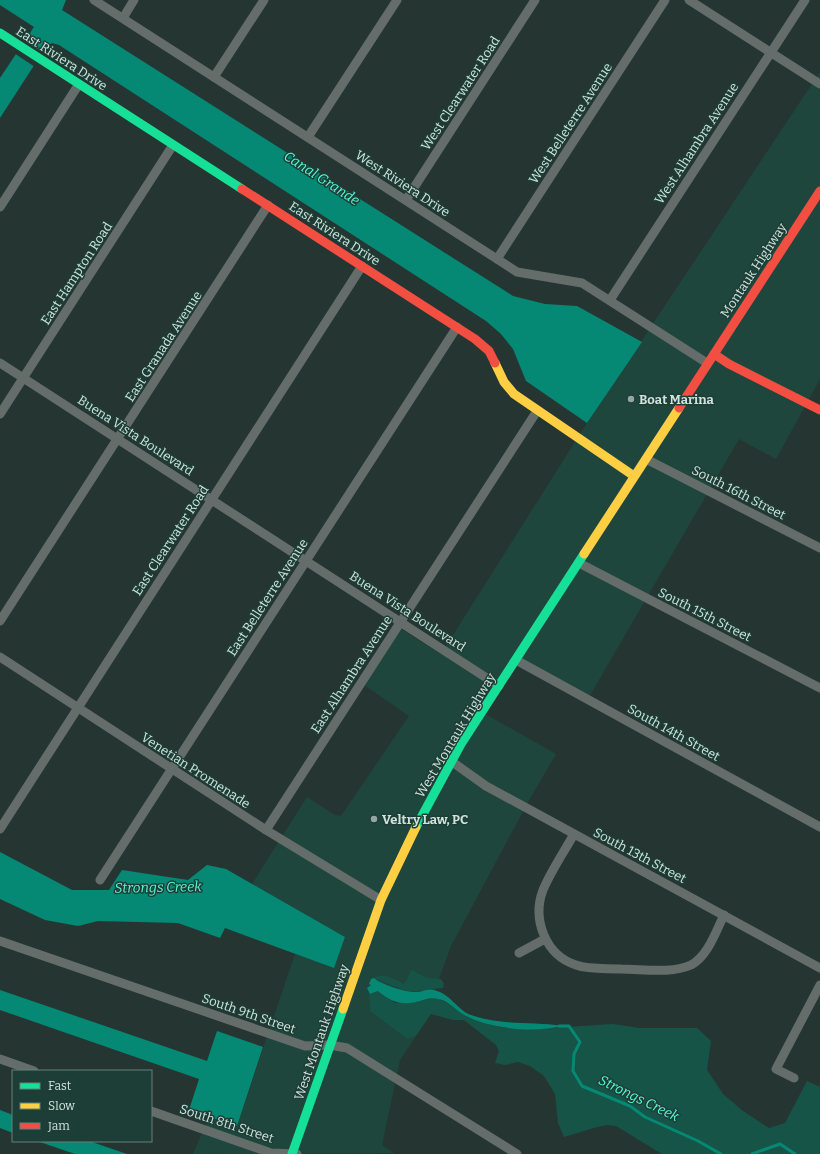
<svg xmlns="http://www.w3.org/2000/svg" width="820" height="1154" viewBox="0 0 820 1154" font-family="Bitter,serif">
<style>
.built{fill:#1e463d}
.green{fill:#175448}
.water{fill:#058974}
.pier{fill:#253632}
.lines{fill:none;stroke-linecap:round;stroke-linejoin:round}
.stream{stroke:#058974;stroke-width:3}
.street{stroke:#656d6b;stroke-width:9}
.fast{stroke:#16e098;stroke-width:9}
.slow{stroke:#ffcf43;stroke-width:9}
.jam{stroke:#f24e42;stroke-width:9}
.poi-dot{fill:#94a6a1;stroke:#1d3e36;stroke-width:1.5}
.labels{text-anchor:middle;stroke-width:3;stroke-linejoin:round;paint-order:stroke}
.street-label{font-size:13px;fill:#d0e3dd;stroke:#1d3e36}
.poi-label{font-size:13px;font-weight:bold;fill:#d0e3dd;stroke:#1d3e36;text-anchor:start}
.water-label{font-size:14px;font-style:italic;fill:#5bf8d6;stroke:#1d3e36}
</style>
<rect width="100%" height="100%" fill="#253632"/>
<path class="built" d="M820,72V379L776,459L739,439L589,697L515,656L480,711L556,754L528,802L451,946L432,998L369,997L370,1011L407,1039L416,1036L400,1060L382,1145L394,1153L193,1154L209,1117L237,1126L295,954L334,967L345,937L252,884L307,797L335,815L341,816L409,716L364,685L401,629L441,654L587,423Z"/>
<g class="green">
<path d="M412,970L427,978L441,979L444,984L443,988L409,992L374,978C383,972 395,980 404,984Z"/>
<path d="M378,991L395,1003H410L432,998L439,999L450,1004L467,1017L504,1028H554L562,1026L566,1027L613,1024L639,1028H697L711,1041L707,1070L723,1094L743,1111L769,1128L785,1123L807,1081L820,1087V1154H662L616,1126L607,1125L597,1127L564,1137L558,1123L555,1094L544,1076L530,1066L518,1062L505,1065L495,1063L499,1051L496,1045L464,1020H453L431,1014L416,1036L407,1039L370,1011L369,995Z"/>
</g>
<g class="water">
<path d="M0,0H66L62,10L513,296L545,304L577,306L642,342L587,423L526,381L513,349L501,334L486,321L59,45L52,43L46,47L0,118V78L34,27L0,5Z"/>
<path d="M0,852L72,890H109L122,870L188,880L207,865L226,869L345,937L334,968L225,928L220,938L178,923L98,921L78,926L45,920L0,899Z"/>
<path d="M374,978C380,984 407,993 416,992C423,992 427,988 434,990C451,994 457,1010 471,1015C501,1026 532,1021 562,1026C534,1033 492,1029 466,1016C456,1011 450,1001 438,999C431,997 426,999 420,1001C401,1006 393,1003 378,991L370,994L367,988L371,985L369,984L371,979Z"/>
<path d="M0,990L207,1061L217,1031L263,1047L237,1126L189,1110L199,1079L0,1010Z"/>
<path d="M0,1110L13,1115V1133L0,1128Z"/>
<path d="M37,1141H89L127,1154H75Z"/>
</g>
<path class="pier" d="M23,40L44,53L35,67L14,53Z"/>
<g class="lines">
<g class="stream">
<path d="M559,1026H569L580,1042L574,1054L573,1071L582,1086L630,1106L645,1117L698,1141L721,1154"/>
<path d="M752,1154L780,1144L795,1154"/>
</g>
<g class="street">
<path d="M94,0L497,259L517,272L582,283L707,363"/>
<path d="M689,0L820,84"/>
<path d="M123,18L134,0"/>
<path d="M214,77L264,0"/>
<path d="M308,137L397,0"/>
<path d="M406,200L535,0"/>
<path d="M0,207L79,84"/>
<path d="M497,259L665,0"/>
<path d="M610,300L805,0"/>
<path d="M0,363L499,686"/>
<path d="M0,414L173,145"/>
<path d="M646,459L820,548"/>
<path d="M579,563L820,688"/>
<path d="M0,621L268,205"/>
<path d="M0,657L266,830L381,900"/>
<path d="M516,660L820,827"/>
<path d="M451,761L486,786L820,968"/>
<path d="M0,829L362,266"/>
<path d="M266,830L537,411"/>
<path d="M574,834C564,852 551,871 543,890C532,919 545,955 576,965C590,970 606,968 621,969C643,969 671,974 691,965C708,956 716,931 724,915"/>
<path d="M100,880L457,327"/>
<path d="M0,941L305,1046L330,1045L347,1048L517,1154"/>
<path d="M519,953L545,939"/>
<path d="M0,1059L34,1071"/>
<path d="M794,1078L776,1069L820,985"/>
<path d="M151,1111L271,1153L297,1154"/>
</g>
<g class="fast">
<path d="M0,33L242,189"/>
<path d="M416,827L461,744L584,554"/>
<path d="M292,1154L343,1009"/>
</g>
<g class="slow">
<path d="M495,363L504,382L514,394L634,476"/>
<path d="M584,554L679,408"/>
<path d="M343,1009L381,900L416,827"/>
</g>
<g class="jam">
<path d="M242,189L475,339L489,351L495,363"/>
<path d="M714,354L729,364L820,410"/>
<path d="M679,408L820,191"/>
</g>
</g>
<g class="poi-dot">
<circle cx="631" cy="399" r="4"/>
<circle cx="374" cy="819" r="4"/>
</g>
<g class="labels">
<g class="street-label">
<text transform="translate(62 58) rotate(33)" y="5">East Riviera Drive</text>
<text transform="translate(460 93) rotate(-57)" y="5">West Clearwater Road</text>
<text transform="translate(570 123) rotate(-57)" y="5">West Belleterre Avenue</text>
<text transform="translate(696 143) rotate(-57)" y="5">West Alhambra Avenue</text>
<text transform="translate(403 183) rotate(33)" y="5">West Riviera Drive</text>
<text transform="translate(335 233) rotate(33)" y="5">East Riviera Drive</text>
<text transform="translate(753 270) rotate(-57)" y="5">Montauk Highway</text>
<text transform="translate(76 273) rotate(-57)" y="5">East Hampton Road</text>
<text transform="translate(163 346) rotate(-57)" y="5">East Granada Avenue</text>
<text transform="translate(136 435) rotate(33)" y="5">Buena Vista Boulevard</text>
<text transform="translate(739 492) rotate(27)" y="5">South 16th Street</text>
<text transform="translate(170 540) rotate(-57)" y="5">East Clearwater Road</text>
<text transform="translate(267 597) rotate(-57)" y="5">East Belleterre Avenue</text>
<text transform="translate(408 611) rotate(33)" y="5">Buena Vista Boulevard</text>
<text transform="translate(705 614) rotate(27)" y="5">South 15th Street</text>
<text transform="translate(351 674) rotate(-57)" y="5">East Alhambra Avenue</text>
<text transform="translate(674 732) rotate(29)" y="5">South 14th Street</text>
<text transform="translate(455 735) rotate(-59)" y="5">West Montauk Highway</text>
<text transform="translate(196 770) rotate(33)" y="5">Venetian Promenade</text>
<text transform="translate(640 855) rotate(28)" y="5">South 13th Street</text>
<text transform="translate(249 1013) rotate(19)" y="5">South 9th Street</text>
<text transform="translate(321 1032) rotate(-71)" y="5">West Montauk Highway</text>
<text transform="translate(227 1123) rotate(18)" y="5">South 8th Street</text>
</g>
<g class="poi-label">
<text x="639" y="404">Boat Marina</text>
<text x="382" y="824">Veltry Law, PC</text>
</g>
<g class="water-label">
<text transform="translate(322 178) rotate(33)" y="5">Canal Grande</text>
<text transform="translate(158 887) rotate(-1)" y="5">Strongs Creek</text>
<text transform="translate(639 1098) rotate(26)" y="5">Strongs Creek</text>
</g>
</g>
<rect x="12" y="1070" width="140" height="72" fill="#1d3e36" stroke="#658079"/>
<rect x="20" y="1083" width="20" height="6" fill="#16e098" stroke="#658079"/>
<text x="48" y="1090" font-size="12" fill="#d0e3dd">Fast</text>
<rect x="20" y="1103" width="20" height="6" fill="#ffcf43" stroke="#658079"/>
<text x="48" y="1110" font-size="12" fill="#d0e3dd">Slow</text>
<rect x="20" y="1123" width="20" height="6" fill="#f24e42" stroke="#658079"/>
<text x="48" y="1130" font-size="12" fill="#d0e3dd">Jam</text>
</svg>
